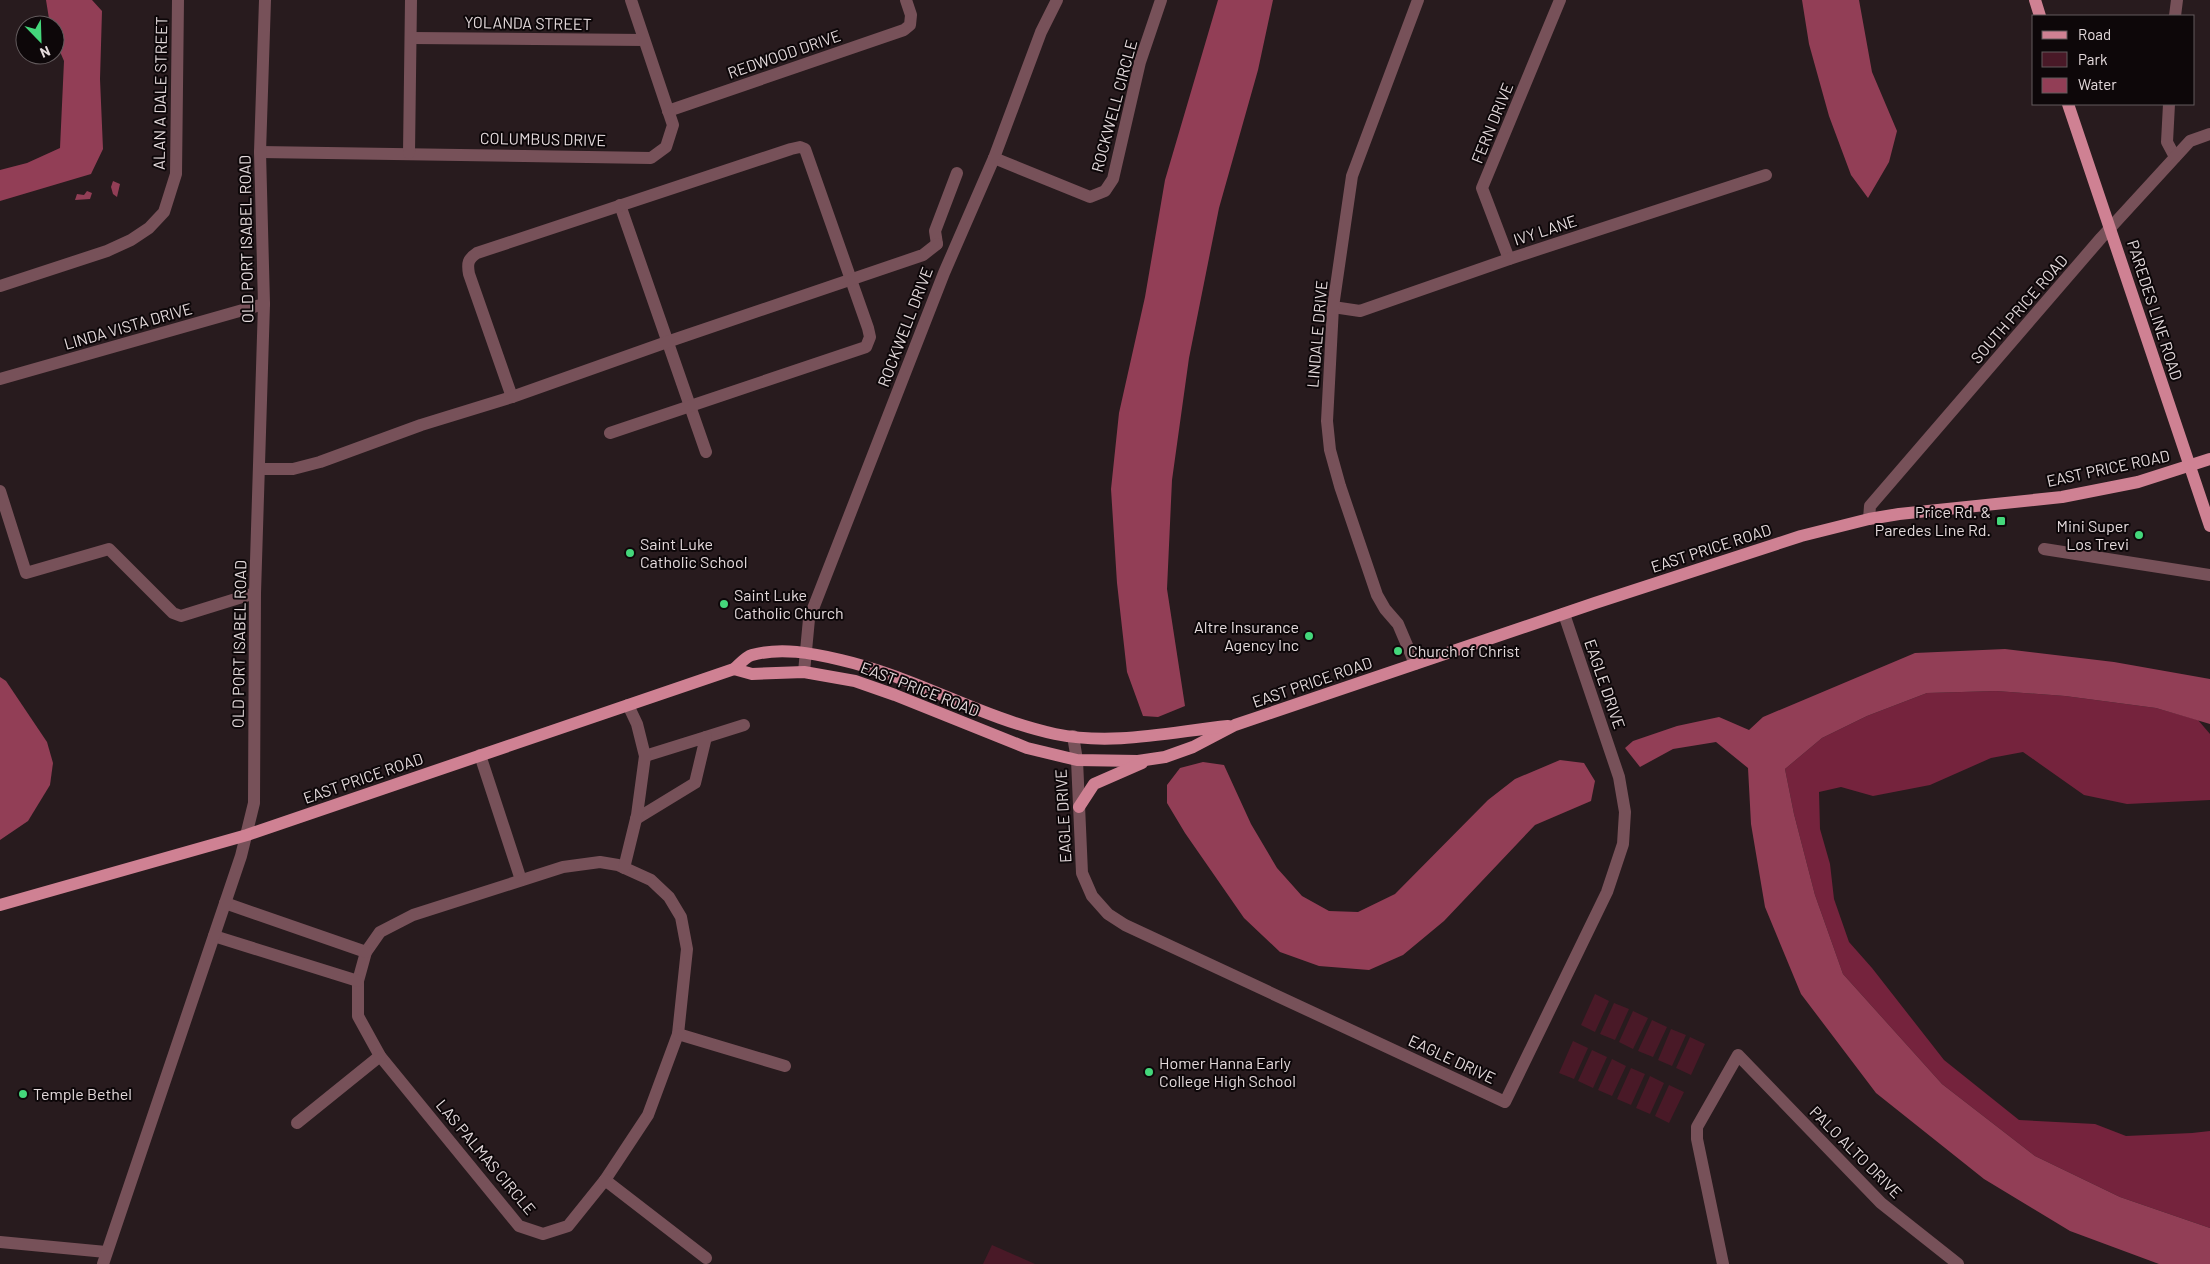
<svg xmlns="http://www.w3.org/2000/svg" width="2210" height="1264" viewBox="0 0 2210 1264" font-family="Barlow,sans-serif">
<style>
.green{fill:#491927}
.forest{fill:#75233d}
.water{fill:#923e56}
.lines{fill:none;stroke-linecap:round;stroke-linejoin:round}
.minor{stroke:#775159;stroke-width:12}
.major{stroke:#cf8193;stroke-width:12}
.poi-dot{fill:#44d77b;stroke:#0d0709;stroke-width:2}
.labels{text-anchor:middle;stroke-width:4;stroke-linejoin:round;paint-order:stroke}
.street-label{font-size:16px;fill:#e4dadc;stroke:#0d0709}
.poi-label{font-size:16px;fill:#e4dadc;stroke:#0d0709;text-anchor:start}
</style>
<rect width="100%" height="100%" fill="#281b1e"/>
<g class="green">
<path d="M1595,994L1609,1001L1595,1032L1581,1025Z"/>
<path d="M1614,1003L1629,1009L1615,1040L1600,1034Z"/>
<path d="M1633,1011L1648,1018L1633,1049L1619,1042Z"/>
<path d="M1652,1020L1667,1027L1653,1057L1638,1051Z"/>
<path d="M1671,1029L1686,1035L1672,1066L1658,1060Z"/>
<path d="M1690,1037L1705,1044L1691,1075L1676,1068Z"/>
<path d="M1573,1041L1588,1048L1574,1079L1559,1073Z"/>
<path d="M1592,1050L1607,1057L1593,1088L1578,1081Z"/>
<path d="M1612,1059L1626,1066L1612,1096L1598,1090Z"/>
<path d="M1631,1068L1645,1074L1631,1105L1617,1099Z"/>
<path d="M1650,1076L1664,1083L1650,1114L1636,1108Z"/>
<path d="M1669,1085L1684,1092L1669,1123L1655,1116Z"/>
<path d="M992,1245L1035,1264H983Z"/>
</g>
<path class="forest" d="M1996,691L2065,696L2156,708L2198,720L2210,734V800L2127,804L2084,795L2023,752L1991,758L1930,785L1873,796L1841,787L1819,792L1820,829L1830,864L1834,899L1849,942L1872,968L1944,1060L2019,1120L2095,1124L2126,1136L2192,1133L2210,1131V1228L2120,1197L2035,1156L1942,1084L1843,974L1815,895L1794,814L1785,769L1822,738L1867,716L1927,693Z"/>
<g class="water">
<path d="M46,0H92L102,11L100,79L103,149L91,174L0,201V170L27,163L60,148L64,61L55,40V25H50Z"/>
<path d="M1218,0H1273L1258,70L1219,208L1189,358L1172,480L1167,589L1185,706L1158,717L1143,716L1127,672L1117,583L1111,489L1119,413L1145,297L1165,180Z"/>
<path d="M1802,0H1859L1872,72L1897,131L1889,162L1868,198L1851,175L1829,116L1809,44Z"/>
<path d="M113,181L120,184L117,197L113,194L111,187Z"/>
<path d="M87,191L92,193L90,199L75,200L77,194L84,195Z"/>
<path d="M2005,649L2114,662L2210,679V724L2156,708L2065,696L1996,691L1927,693L1867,716L1822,738L1785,769L1794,814L1815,895L1843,974L1942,1084L2035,1156L2120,1197L2210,1228V1264H2159L2070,1231L1984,1179L1876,1093L1801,994L1765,907L1751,824L1748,768L1716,742L1673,749L1640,767L1625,748L1633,741L1677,726L1719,717L1749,730L1763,717L1915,653Z"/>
<path d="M0,677L6,681L47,742L53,763L50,785L28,821L0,840Z"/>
<path d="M1560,760L1584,763L1595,781L1591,801L1535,825L1444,921L1403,955L1369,970L1319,966L1280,952L1244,918L1185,833L1167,803V785L1180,768L1203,762L1224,765L1251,824L1277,868L1302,896L1329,911L1358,912L1395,894L1488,800L1515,779Z"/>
</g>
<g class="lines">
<g class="minor">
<path d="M2175,16L2177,0"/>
<path d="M411,38L644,40"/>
<path d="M2169,104L2167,142L2175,157"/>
<path d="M668,111L904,30L910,25L911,15L906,0"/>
<path d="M260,152L651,158L666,147L673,125L631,0"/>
<path d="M409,153L411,0"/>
<path d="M994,158L1090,197L1105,191L1113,179L1140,62L1161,0"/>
<path d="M620,205L706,452"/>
<path d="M937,244L935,231L957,173"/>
<path d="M1509,259L1482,188L1560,0"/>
<path d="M0,286L107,251L131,240L149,228L164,212L176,174L178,0"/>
<path d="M1333,307L1360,311L1509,259L1766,175"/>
<path d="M0,379L264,304"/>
<path d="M512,397L469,274C467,263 468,259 477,253L791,149L800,147L805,149L868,328L870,337L866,347L610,433"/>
<path d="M259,469H293L320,462L421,425L512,397L667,342L923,255L937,244"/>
<path d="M0,491L26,573L109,549L173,613L181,616L255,593"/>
<path d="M1869,519L1870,506L2101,238L2190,141L2210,134"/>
<path d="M2044,549L2210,575"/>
<path d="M1415,664L1398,624L1385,609L1377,595L1340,486L1330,450L1327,421L1333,307L1352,176L1418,0"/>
<path d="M804,672L809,619L944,273L994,158L1041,32L1057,0"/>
<path d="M1073,736L1077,760L1082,873L1092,896L1108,914L1125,925L1505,1102L1607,892L1623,844L1625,812L1619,777L1564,614"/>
<path d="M706,737L744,725"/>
<path d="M480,755L521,880"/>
<path d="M636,819L695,783L706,737L645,756"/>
<path d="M600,862L618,865L651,880L669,897L681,917L687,949L678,1034L648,1115L605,1180L568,1226L543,1234L519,1226L380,1056L358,1016V981L366,952L380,932L413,915L563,867Z"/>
<path d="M624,868L637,815L645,756L637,724L628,705"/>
<path d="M225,903L366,952"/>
<path d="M214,936L358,981"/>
<path d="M678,1034L785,1066"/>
<path d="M297,1123L380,1056"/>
<path d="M605,1180L706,1258"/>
<path d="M0,1242L106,1252"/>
<path d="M103,1264L241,856L254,803L255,593L264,304L260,152L265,0"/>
<path d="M1723,1264L1697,1139V1127L1738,1055L1881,1203L1958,1264"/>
</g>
<g class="major">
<path d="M2035,0L2040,16"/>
<path d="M2068,104L2210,526"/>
<path d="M734,669L752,674L804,672L855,681L895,695L1027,748L1077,760L1138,761L1165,757L1193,747L1235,725L1595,603L1801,536L1869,519L1899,514L2062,497L2138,482L2210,459"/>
<path d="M1079,807L1094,784L1142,763"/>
<path d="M0,905L247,835L734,669C739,665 745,657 752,655C781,647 812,653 841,660C915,677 981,718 1055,734C1113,746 1170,732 1228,726"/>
</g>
</g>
<g class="poi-dot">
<rect x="1996" y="516" width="10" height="10" rx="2.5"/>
<circle cx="2139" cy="535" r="5"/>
<circle cx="630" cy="553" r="5"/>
<circle cx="724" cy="604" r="5"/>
<circle cx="1309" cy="636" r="5"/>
<circle cx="1398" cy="651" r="5"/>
<circle cx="1149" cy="1072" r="5"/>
<circle cx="23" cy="1094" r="5"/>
</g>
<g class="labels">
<g class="street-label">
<text transform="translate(528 23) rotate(1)" y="6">YOLANDA STREET</text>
<text transform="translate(784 54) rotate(-19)" y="6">REDWOOD DRIVE</text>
<text transform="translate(160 93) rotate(-89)" y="6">ALAN A DALE STREET</text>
<text transform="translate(1114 106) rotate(-75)" y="6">ROCKWELL CIRCLE</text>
<text transform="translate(1492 123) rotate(-68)" y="6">FERN DRIVE</text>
<text transform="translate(543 139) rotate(1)" y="6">COLUMBUS DRIVE</text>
<text transform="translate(1545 230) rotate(-18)" y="6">IVY LANE</text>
<text transform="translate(246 239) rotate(-91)" y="6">OLD PORT ISABEL ROAD</text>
<text transform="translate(2019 309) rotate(-49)" y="6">SOUTH PRICE ROAD</text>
<text transform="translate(2155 310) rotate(72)" y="6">PAREDES LINE ROAD</text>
<text transform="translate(128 326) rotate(-16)" y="6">LINDA VISTA DRIVE</text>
<text transform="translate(905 327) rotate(-69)" y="6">ROCKWELL DRIVE</text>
<text transform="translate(1317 334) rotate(-85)" y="6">LINDALE DRIVE</text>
<text transform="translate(2108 468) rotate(-12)" y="6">EAST PRICE ROAD</text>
<text transform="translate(1711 548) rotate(-18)" y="6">EAST PRICE ROAD</text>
<text transform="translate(239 644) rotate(-89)" y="6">OLD PORT ISABEL ROAD</text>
<text transform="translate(1312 682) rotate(-19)" y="6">EAST PRICE ROAD</text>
<text transform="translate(1605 684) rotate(71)" y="6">EAGLE DRIVE</text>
<text transform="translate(920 689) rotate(21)" y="6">EAST PRICE ROAD</text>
<text transform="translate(363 778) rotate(-19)" y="6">EAST PRICE ROAD</text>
<text transform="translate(1063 816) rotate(-93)" y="6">EAGLE DRIVE</text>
<text transform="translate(1452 1059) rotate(25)" y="6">EAGLE DRIVE</text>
<text transform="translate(1856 1152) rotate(45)" y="6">PALO ALTO DRIVE</text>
<text transform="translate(486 1157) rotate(50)" y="6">LAS PALMAS CIRCLE</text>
</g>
<g class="poi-label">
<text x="1991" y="518" text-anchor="end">Price Rd. &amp;<tspan x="1991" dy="18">Paredes Line Rd.</tspan></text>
<text x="2129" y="532" text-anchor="end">Mini Super<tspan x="2129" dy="18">Los Trevi</tspan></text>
<text x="640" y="550">Saint Luke<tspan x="640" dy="18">Catholic School</tspan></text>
<text x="734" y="601">Saint Luke<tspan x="734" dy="18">Catholic Church</tspan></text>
<text x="1299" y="633" text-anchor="end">Altre Insurance<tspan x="1299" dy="18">Agency Inc</tspan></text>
<text x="1408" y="657">Church of Christ</text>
<text x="1159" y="1069">Homer Hanna Early<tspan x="1159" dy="18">College High School</tspan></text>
<text x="33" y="1100">Temple Bethel</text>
</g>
</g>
<rect x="2032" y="15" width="162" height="90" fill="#0d0709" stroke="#635b5d"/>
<rect x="2042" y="31" width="25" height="8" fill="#cf8193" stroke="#635b5d"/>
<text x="2078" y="40" font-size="15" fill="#e4dadc">Road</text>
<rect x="2042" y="52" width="25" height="15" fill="#491927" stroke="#635b5d"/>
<text x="2078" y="65" font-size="15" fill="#e4dadc">Park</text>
<rect x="2042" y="78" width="25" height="15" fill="#923e56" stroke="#635b5d"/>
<text x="2078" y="90" font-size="15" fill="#e4dadc">Water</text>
<g transform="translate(40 40) rotate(157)"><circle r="24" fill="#0d0709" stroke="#635b5d"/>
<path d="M0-4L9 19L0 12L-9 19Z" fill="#44d77b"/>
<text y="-8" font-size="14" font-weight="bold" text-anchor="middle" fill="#e4dadc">N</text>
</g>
</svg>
